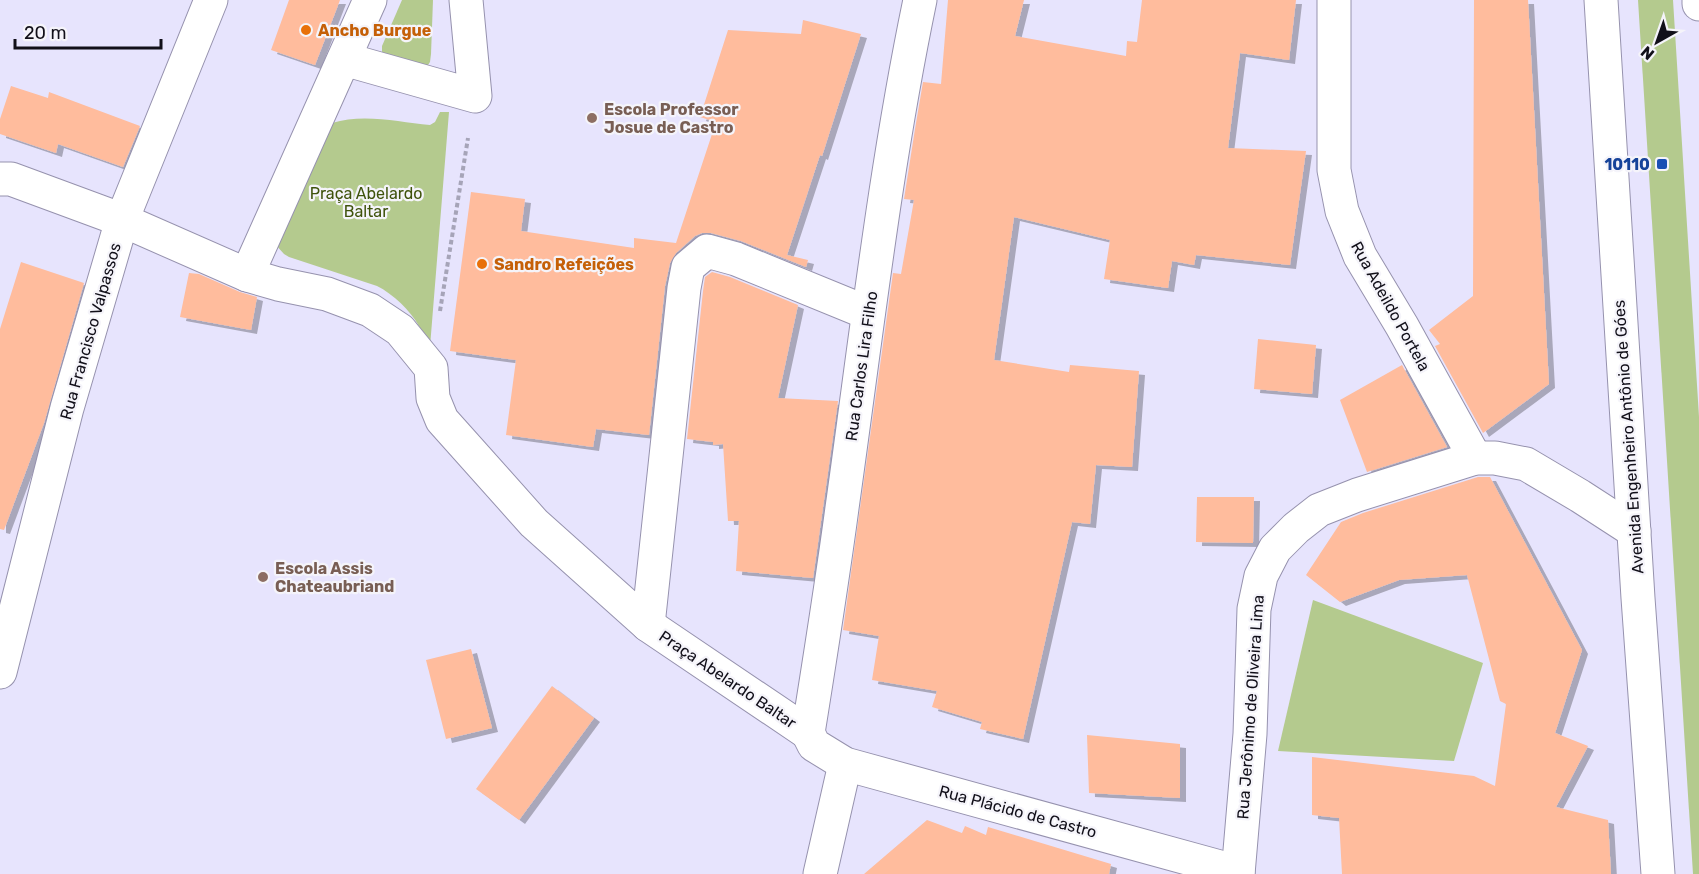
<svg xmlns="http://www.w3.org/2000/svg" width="1699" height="874" viewBox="0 0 1699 874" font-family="Rubik,sans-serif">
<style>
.green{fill:#b4ca8e}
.building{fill:#ffbc9d;filter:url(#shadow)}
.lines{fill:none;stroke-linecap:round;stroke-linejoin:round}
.minor-casing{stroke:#9692ae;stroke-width:35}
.primary-casing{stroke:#9692ae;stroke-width:35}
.path{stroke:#a6a4b8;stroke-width:4;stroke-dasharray:4.5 3;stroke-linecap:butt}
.minor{stroke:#fff;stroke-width:33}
.primary{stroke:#fff;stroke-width:33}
.food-dot{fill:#e8710a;stroke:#f5f4fa;stroke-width:2}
.education-dot{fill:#8d6e63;stroke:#f5f4fa;stroke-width:2}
.transit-dot{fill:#1a4fb4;stroke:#f5f4fa;stroke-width:2}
.labels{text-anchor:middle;stroke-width:4.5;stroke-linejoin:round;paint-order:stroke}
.food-label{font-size:16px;font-weight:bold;fill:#c56008;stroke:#f5f4fa;text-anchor:start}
.education-label{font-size:16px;font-weight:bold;fill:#785e54;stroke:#f5f4fa;text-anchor:start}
.transit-label{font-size:16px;font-weight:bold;fill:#164399;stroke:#f5f4fa;text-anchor:end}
.park-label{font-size:16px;fill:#3f530c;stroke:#f5f4fa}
.street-label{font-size:16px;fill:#110f19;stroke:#f5f4fa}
</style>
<defs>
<filter id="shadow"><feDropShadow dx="6" dy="4" stdDeviation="0" flood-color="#0004"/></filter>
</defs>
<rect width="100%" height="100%" fill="#e7e4fd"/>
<g class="green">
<path d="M402,0H433L431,54L430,62L426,68L382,55V46Z"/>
<path d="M1638,0H1673L1699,417V874H1693Z"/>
<path d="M440,112H449L429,359C426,348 424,336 419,326C410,310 393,294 377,286L289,257L284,254L275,244L332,123C363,113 399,122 430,125L435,122Z"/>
<path d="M1313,600L1483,663L1454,761L1278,751Z"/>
</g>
<g class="building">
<path d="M289,0H340L315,65L271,50Z"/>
<path d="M948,0H1024L1015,36L1126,56L1127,41L1137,42L1142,0H1296L1289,60L1240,53L1228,148L1306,151L1290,265L1196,255L1194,265L1172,261L1168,288L1104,279L1110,240L1014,217L994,360L1069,372L1070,365L1139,371L1132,467L1096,465L1090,524L1072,522L1023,739L980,729L982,722L932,707L937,691L872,680L879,636L843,630L893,273L901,274L914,200L904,199L915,129L923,82L941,84Z"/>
<path d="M1474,0H1528L1549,384L1483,433L1435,346L1440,344L1429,330L1473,296Z"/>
<path d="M803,20L861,34L822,156L820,155L787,255L808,260L806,267L741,241L711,233H702L695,236L676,253L670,263L665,286L649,435L596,429L593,447L506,435L516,360L450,351L471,192L525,199L521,231L634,248V238L676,243L716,122L700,117L728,30L801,34Z"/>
<path d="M11,86L48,98L49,92L140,126L123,167L58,144L56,153L0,134V119Z"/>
<path d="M21,262L84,283L44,423L4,530L0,529V329Z"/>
<path d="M712,272L730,277L798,305L778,398L838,401L813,578L736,571L739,521H728L723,444L713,445V442L687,439L703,291L705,277Z"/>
<path d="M189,273L199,274L240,292L257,297L251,330L180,317Z"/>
<path d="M1258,339L1316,345L1312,394L1254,389Z"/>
<path d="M1402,365L1447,447L1367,472L1340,400Z"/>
<path d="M1478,477H1490L1582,650L1555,733L1588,746L1556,807L1608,820L1611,874H1342L1339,818L1312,815V757L1474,776L1495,786L1506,704L1500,701L1467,575L1399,580L1340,602L1306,575L1341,522L1363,513Z"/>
<path d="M1197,497H1254L1253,543L1196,542Z"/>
<path d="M471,649L492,728L446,739L426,660Z"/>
<path d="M552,686L594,718L519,820L476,789Z"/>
<path d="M1087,735L1180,744V798L1089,793Z"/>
<path d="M927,820L962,833L965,826L986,835L988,827L1111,864L1109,874H864Z"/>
</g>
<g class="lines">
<g class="minor-casing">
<g id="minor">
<path d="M1334,0V170L1342,211L1360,256L1402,326L1475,458"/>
<path d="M344,59L475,96L466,0"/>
<path d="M0,179H11L122,220L247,275L278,284L327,294L370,310L400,330L431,368L433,398L442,420L534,523L648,625L808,733"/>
<path d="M247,275L370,0"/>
<path d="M648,625L684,288L688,267L707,251L736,259L868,313"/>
<path d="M0,672L67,408L122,220L211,0"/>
<path d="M808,733C820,658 832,583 842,508C866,338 885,168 920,0"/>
<path d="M808,733L814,745L845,764L1238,872"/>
<path d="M820,874L845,764"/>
<path d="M1238,874L1250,734L1254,609L1261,576L1275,549L1296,528L1319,510L1357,495L1475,458H1495L1526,464L1580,496L1634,531"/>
</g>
</g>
<g class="primary-casing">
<g id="primary">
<path d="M1601,0L1638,598L1658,874"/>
<path d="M1699,0V4"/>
</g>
</g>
<path class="path" d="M440,311L468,138"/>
<use href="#minor" class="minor"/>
<use href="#primary" class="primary"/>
</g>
<g class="food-dot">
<circle cx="306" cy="30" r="6"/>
<circle cx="482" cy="264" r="6"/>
</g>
<g class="education-dot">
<circle cx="592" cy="118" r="6"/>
<circle cx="263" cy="577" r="6"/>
</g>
<rect class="transit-dot" x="1656" y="158" width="12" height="12" rx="3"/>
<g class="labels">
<g class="food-label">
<text x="318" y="36">Ancho Burgue</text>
<text x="494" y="270">Sandro Refeições</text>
</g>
<g class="education-label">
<text x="604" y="115">Escola Professor<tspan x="604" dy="18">Josue de Castro</tspan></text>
<text x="275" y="574">Escola Assis<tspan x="275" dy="18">Chateaubriand</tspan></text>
</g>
<g class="transit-label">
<text x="1650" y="170">10110</text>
</g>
<g class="park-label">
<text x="366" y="199">Praça Abelardo<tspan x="366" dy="18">Baltar</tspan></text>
</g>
<g class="street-label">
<text transform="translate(1391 306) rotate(61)" y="6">Rua Adeildo Portela</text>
<text transform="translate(90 331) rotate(-74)" y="6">Rua Francisco Valpassos</text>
<text transform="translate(861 366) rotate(-82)" y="6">Rua Carlos Lira Filho</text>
<text transform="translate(1628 437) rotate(-94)" y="6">Avenida Engenheiro Antônio de Góes</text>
<text transform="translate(728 679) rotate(34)" y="6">Praça Abelardo Baltar</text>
<text transform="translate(1250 707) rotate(-86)" y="6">Rua Jerônimo de Oliveira Lima</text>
<text transform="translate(1018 811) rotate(15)" y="6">Rua Plácido de Castro</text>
</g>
</g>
<g transform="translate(1657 42) rotate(220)" stroke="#f5f4fa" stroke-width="4.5" paint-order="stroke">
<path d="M0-4.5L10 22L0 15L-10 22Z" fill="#110f19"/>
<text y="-9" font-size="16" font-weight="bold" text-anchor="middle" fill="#110f19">N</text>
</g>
<path d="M15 39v9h146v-9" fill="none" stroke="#110f19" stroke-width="3"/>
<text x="24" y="39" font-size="18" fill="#110f19" stroke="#f5f4fa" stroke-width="4.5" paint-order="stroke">20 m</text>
</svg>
